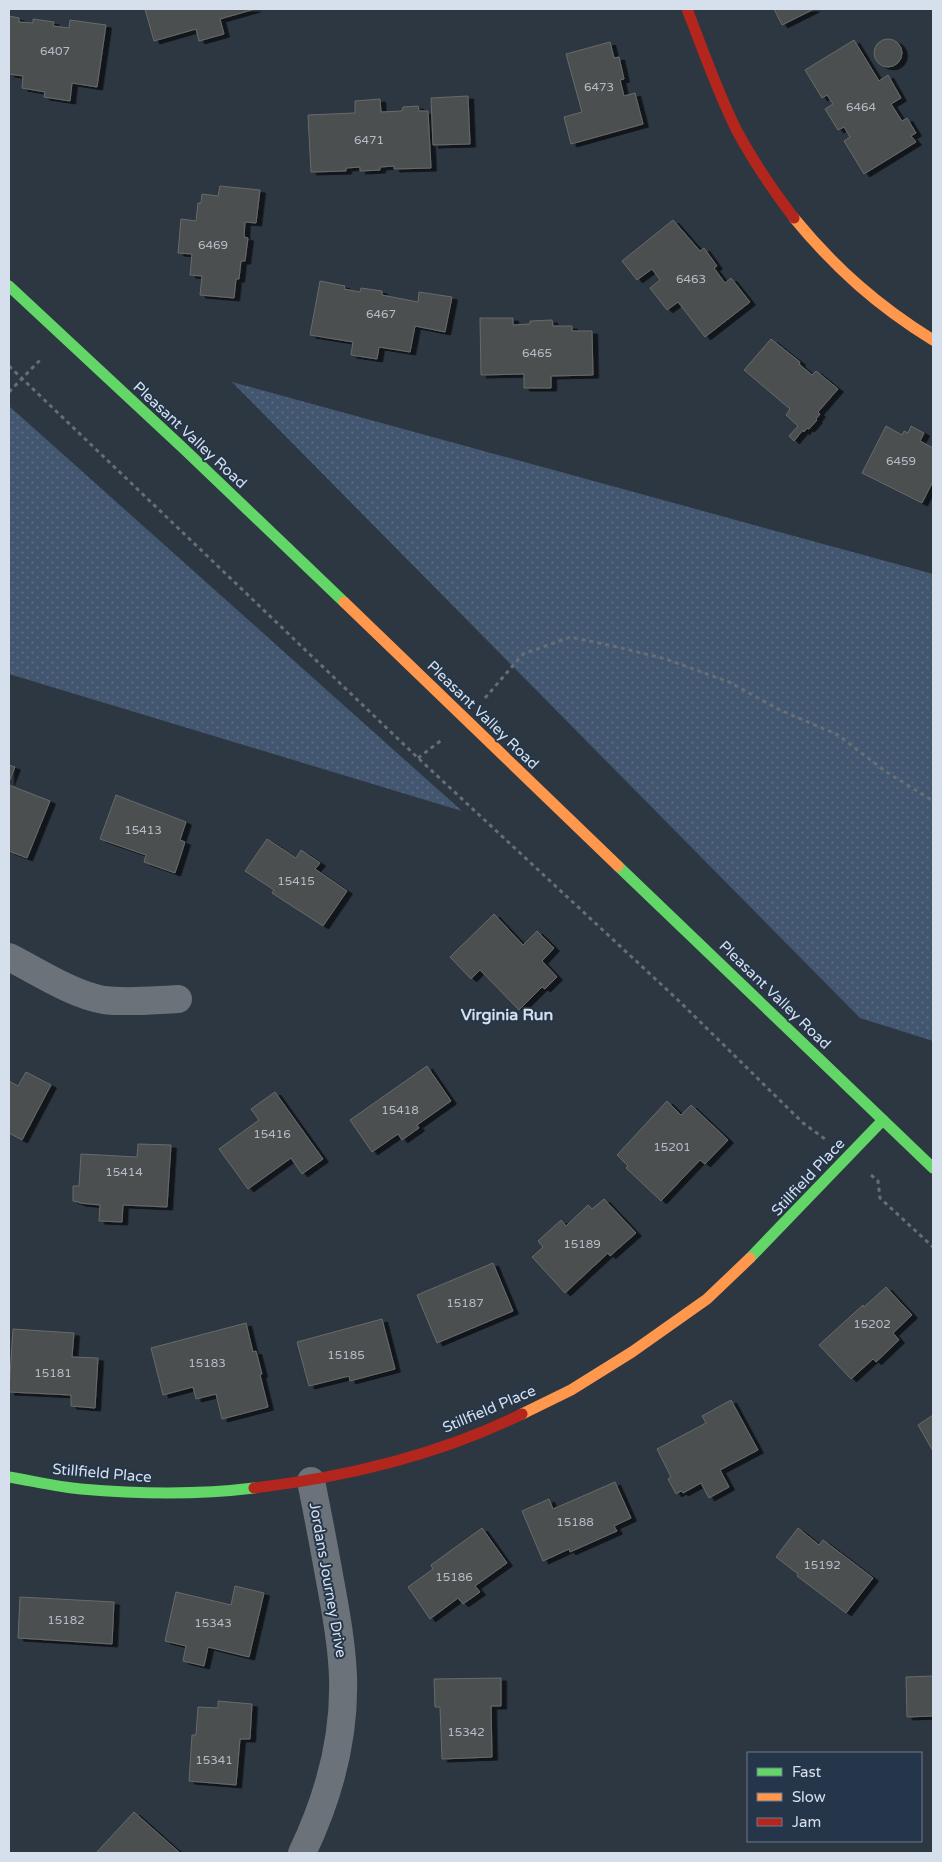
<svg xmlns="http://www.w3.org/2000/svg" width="942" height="1862" viewBox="0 0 942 1862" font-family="'Varela Round',sans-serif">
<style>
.grass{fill:url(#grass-dots)}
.building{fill:#4c4f4f;stroke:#686a6a;filter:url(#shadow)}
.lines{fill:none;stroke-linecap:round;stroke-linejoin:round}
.path{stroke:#676d75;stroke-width:3;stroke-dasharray:4 4;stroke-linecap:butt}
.street{stroke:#6b7279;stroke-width:28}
.fast{stroke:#63d668;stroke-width:11}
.slow{stroke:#ff974d;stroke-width:11}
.jam{stroke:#b3261e;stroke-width:11}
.labels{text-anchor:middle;stroke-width:4;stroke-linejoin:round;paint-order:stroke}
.number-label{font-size:12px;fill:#b4bcc6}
.street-label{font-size:15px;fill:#d6e0ed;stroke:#25364a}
.neighbourhood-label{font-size:16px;font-weight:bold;fill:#d6e0ed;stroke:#25364a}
</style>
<defs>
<pattern id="grass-dots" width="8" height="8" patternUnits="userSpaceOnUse" patternTransform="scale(1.25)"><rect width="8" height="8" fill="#43566f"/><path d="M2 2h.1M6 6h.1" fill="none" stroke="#5d6e84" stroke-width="1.8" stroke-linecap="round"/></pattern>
<filter id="shadow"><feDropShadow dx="5.5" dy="3" stdDeviation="0" flood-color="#0009"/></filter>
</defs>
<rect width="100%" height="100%" fill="#2d3742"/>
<g class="grass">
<path d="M232,382L933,574V1041L860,1018Z"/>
<path d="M9,406L462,811L9,674Z"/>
</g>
<g class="building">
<path d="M145,9H255L220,19L224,34L199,41L196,29L154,41Z"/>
<path d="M774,9H814L782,25Z"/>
<path d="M9,16L19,18V22L33,23V19L54,22L53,26L69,28L70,20L106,25L97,87L72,83L70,101L44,97L45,92L22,88L23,76L9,74Z"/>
<circle cx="888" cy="53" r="14"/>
<path d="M854,40L879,81L888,75L901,98L891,104L902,121L907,118L916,133L911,136L916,142L864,174L844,141L850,137L844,127L838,130L825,109L833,104L827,95L822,98L805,70Z"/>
<path d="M610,42L614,58L619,57L624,79L620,80L624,96L635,93L643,124L571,144L564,117L582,112L566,54Z"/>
<path d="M468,96L470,144L433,145L431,98Z"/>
<path d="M380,99L381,112L402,111L403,107L418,106L419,111H428L431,168L394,169V166L380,167V170L360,171V167L346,168V171L311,172L308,115L355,113V101Z"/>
<path d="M220,186L260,190L256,223L245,222L244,237L248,238L245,261H241L239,279H236L234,298L200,295L202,276L190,275L192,254L178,253L181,219L196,221L198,203H201L202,194L218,196Z"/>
<path d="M673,220L700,251L704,248L717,266L714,268L725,283L731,278L750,302L705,337L678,302L667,310L650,288L660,280L652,269L637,280L622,261Z"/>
<path d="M320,281L345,286L344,289L360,292L361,288L382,291V295L418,302L419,292L452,297L445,332L415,326L410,352L379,347L377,359L351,355L353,342L310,335Z"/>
<path d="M480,318H513V325L530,324V321L552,320L553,326H572V331H592L593,375L551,376V388H524V374L481,375Z"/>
<path d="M771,339L800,362L799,364L812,375L816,371L838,389L818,412L820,414L816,419L817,420L809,429L807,428L804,432L803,430L794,441L789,436L798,426L786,415L790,409L744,370Z"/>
<path d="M886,426L902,435L904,431L908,433L911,426L924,433L920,441L933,448V481L922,503L862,473Z"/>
<path d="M9,765L15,767L9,782Z"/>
<path d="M9,785L50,801L27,858L9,851Z"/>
<path d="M116,795L186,822L180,840L185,842L175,873L144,862L146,855L100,839Z"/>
<path d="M267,839L296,858L301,850L320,863L315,869L347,891L323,926L272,893L274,890L245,871Z"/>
<path d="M494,914L523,945L537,931L554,948L542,961L557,977L545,989L542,987L519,1010L480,970L471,979L450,957Z"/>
<path d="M427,1066L451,1101L417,1125L419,1128L402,1140L398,1134L372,1152L350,1120Z"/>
<path d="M26,1072L51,1085L22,1140L9,1133V1081L18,1086Z"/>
<path d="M275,1092L323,1159L302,1174L291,1158L248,1189L219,1149L259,1120L251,1109Z"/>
<path d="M667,1101L681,1115L691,1105L728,1140L705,1164L700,1160L661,1201L626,1168L628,1166L617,1155Z"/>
<path d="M138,1144L171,1145L167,1207L123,1205L122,1222L99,1221L100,1205L79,1203V1202L73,1201V1186H79L81,1154L137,1157Z"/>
<path d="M604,1199L636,1233L610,1256L608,1253L565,1293L532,1257L543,1247L538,1241L561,1220L566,1226L588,1205L592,1209Z"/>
<path d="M493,1263L513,1311L437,1343L417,1295Z"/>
<path d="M886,1287L912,1315L893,1333L899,1340L876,1362L873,1359L851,1379L819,1345L863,1305L864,1307Z"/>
<path d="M382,1319L395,1369L350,1381L349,1376L309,1386L297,1342Z"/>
<path d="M246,1323L253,1352L256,1351L262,1374L260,1375L268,1407L222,1419L216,1394L196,1399L193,1387L163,1395L151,1348Z"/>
<path d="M13,1329L74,1333L72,1357L98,1358L95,1408L71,1406V1395L9,1392Z"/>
<path d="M731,1400L758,1450L720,1470L729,1487L709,1498L701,1483L683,1493L681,1491L676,1494L668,1479L671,1477L657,1449L706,1423L702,1416Z"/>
<path d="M933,1415V1451L918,1425Z"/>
<path d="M615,1482L631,1518L614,1526L617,1531L570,1552L569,1549L543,1561L522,1511L549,1499L553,1509Z"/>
<path d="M482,1528L507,1563L475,1586L480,1592L463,1604L458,1598L430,1619L408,1587L433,1569L431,1565Z"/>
<path d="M798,1528L819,1545L823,1540L873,1578L846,1613L797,1576L798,1574L776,1557Z"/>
<path d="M235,1586L264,1593L249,1657L208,1647L204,1666L183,1661L186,1646L165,1641L176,1592L231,1605Z"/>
<path d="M20,1597L114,1602L112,1644L18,1638Z"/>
<path d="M933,1676V1716L907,1717L906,1677Z"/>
<path d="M501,1678V1706H491L492,1757L442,1759L440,1707H435L434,1679Z"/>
<path d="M218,1701L252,1704L250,1739H240L236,1785L189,1781L192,1735H196L198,1707L218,1708Z"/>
<path d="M134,1812L180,1853H96Z"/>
</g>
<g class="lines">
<g class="path">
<path d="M9,366L418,758L679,1001L803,1123L825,1139"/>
<path d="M9,392L42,358"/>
<path d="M485,698L523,654L570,637L613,646L666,659L729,682L780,710L838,735L885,771L933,801"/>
<path d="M418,758L443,739"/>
<path d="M871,1175L878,1181L880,1198L933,1247"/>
</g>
<g class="street">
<path d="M9,957C37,971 73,995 104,1000C128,1003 154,1000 178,999"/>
<path d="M302,1853C328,1799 345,1738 343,1677C342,1650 338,1624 333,1597C326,1558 319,1520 311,1481"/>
</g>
<g class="fast">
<path d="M9,286L184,449L344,602"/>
<path d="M618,866L933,1168"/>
<path d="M750,1258L883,1120"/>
<path d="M9,1477C33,1481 57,1487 81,1489C139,1494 197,1495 254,1488"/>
</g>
<g class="slow">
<path d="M794,218C835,268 878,306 933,340"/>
<path d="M344,602L618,866"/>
<path d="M522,1414L571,1390L632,1352L707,1299L750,1258"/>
</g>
<g class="jam">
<path d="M687,9C703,50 717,91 737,131C752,159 775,193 794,218"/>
<path d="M254,1488C346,1477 439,1455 522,1414"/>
</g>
</g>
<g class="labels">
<g class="number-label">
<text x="55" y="55">6407</text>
<text x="599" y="91">6473</text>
<text x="861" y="111">6464</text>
<text x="369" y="144">6471</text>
<text x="213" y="249">6469</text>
<text x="691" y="283">6463</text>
<text x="381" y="318">6467</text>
<text x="537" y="357">6465</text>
<text x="901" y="465">6459</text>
<text x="143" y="834">15413</text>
<text x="296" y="885">15415</text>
<text x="400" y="1114">15418</text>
<text x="272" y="1138">15416</text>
<text x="672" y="1151">15201</text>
<text x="124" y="1176">15414</text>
<text x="582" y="1248">15189</text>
<text x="465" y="1307">15187</text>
<text x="872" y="1328">15202</text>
<text x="346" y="1359">15185</text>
<text x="207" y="1367">15183</text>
<text x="53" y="1377">15181</text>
<text x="575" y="1526">15188</text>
<text x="822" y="1569">15192</text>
<text x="454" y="1581">15186</text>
<text x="66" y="1624">15182</text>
<text x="213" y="1627">15343</text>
<text x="466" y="1736">15342</text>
<text x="214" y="1764">15341</text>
</g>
<g class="street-label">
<text transform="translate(190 435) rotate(43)" y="5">Pleasant Valley Road</text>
<text transform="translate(483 715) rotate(44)" y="5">Pleasant Valley Road</text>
<text transform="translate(775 995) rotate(44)" y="5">Pleasant Valley Road</text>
<text transform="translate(808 1177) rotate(-47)" y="5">Stillfield Place</text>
<text transform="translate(489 1409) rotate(-23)" y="5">Stillfield Place</text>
<text transform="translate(102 1473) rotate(5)" y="5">Stillfield Place</text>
<text transform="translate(328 1580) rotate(80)" y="5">Jordans Journey Drive</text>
</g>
<g class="neighbourhood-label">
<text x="507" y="1020">Virginia Run</text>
</g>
</g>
<rect width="942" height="1862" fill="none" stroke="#d6e0ed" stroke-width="20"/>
<rect x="747" y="1752" width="175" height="90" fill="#25364a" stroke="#6c7a8b"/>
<rect x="757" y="1768" width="25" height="8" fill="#63d668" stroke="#6c7a8b"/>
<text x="792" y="1777" font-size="15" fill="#d6e0ed">Fast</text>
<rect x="757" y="1793" width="25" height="8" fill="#ff974d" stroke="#6c7a8b"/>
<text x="792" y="1802" font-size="15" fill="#d6e0ed">Slow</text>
<rect x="757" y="1818" width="25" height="8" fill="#b3261e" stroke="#6c7a8b"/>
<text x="792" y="1827" font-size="15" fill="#d6e0ed">Jam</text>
</svg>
